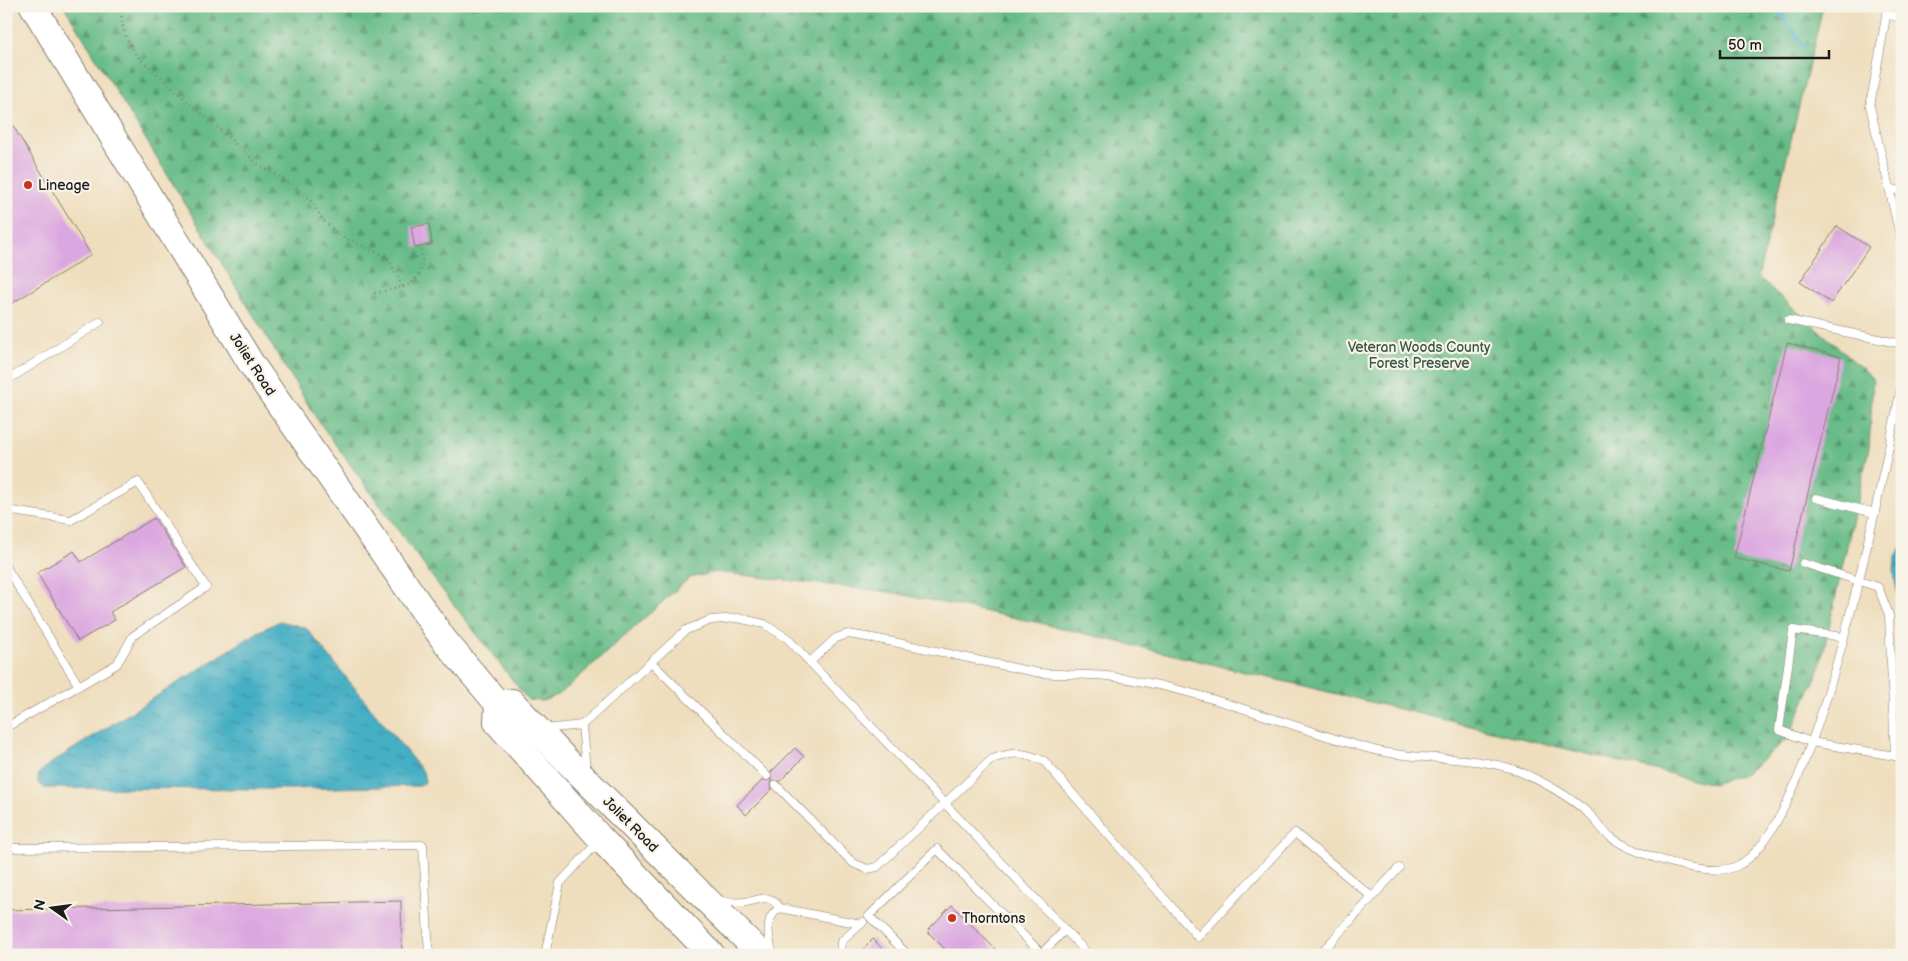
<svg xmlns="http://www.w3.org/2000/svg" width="1908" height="961" viewBox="0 0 1908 961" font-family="'Balsamiq Sans',sans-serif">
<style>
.forest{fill:url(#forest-firs);stroke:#426c52}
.water{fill:url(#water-ripples);stroke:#306670}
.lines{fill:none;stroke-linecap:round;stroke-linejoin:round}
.stream{stroke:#45afc4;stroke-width:4.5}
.building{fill:#dba7e0}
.service-casing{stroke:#867d6d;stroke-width:9}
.primary-casing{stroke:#867d6d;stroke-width:28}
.path{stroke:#867d6d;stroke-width:2.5;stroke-dasharray:1 4;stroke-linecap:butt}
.service{stroke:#fff;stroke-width:8}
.primary{stroke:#fff;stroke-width:26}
.poi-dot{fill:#c8321e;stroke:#f7f3e8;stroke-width:2}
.labels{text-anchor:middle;stroke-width:4.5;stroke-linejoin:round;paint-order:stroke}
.poi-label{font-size:14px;fill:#1c1c1c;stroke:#f7f3e8;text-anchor:start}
.park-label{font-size:14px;fill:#3a5644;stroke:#f7f3e8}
.street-label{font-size:14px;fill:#1c1c1c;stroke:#f7f3e8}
</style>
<defs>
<pattern id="forest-firs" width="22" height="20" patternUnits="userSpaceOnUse" patternTransform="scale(1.25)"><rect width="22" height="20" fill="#68bc88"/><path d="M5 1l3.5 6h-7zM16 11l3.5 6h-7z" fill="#55986e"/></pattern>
<pattern id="water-ripples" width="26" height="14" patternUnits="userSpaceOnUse" patternTransform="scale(1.25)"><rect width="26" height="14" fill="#45afc4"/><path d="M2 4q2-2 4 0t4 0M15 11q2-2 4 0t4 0" fill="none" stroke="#398e9e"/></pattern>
</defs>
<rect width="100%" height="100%" fill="#f7f3e8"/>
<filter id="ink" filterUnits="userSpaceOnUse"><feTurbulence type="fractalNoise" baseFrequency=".02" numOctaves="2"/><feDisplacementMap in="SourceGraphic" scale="10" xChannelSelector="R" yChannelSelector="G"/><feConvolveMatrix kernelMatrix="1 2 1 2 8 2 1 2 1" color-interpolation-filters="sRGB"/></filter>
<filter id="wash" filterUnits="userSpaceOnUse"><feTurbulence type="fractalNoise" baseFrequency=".0096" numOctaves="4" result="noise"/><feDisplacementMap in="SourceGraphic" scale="20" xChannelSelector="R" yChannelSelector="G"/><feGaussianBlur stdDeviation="1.12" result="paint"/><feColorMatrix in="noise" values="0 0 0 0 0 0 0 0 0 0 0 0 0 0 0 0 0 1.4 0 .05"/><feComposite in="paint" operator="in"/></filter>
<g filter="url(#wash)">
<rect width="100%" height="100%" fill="#efdebe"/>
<path class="forest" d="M64,6H1823L1758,277L1873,378L1869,448L1819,671L1788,738L1746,773L1713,784L1040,623L890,592L716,572L689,578L560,694L543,701L528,700L433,578L317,419Z"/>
<g class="water">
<path d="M1902,546V607C1896,586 1888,565 1902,546Z"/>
<path d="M280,621L306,628L423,772L425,782L420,786L288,789L45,788L38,783V774L51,763L258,632Z"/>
</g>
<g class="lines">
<path class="stream" d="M1776,6L1805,48"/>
</g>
<g id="blocks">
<g class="building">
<path d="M6,114L91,255L6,307Z"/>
<path d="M429,224L432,244L415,248L411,227Z"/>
<path d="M1837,226L1869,247L1831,303L1800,282Z"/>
<path d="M1787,343L1841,357L1789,571L1734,558Z"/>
<path d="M154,518L186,567L110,612L115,620L78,641L37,573L74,551L81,562Z"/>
<path d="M795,748L804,757L780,781H772L771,784L772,789L746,815L737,805L763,780H771V772Z"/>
<path d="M401,901L402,955H6V910Z"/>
<path d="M952,905L1001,955H951L927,931Z"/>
<path d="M873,939L888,955H857Z"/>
</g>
</g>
</g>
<g filter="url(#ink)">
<use href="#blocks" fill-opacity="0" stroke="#867d6d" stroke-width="1"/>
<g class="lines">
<g class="service-casing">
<g id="service">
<path d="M1888,6L1870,106L1902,244"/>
<path d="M1886,14L1902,18"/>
<path d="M1891,189L1902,191"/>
<path d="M1788,320L1902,344"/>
<path d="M6,381L100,322"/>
<path d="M1816,498L1875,513"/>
<path d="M6,510L71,520L138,482L206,587L133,636L117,664L12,724H6"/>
<path d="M1803,563L1878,587L1889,615L1895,756"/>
<path d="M6,567L79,686"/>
<path d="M1843,637L1793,630L1779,730L1811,742L1895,756L1902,759"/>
<path d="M651,662L767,776"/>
<path d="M810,662L836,638L848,634C896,641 944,653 991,663C1008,666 1025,671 1041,673C1063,675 1085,674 1107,676C1130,679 1156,684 1179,690C1245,706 1308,733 1374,750C1421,762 1473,754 1518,771C1542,781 1567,795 1587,812C1596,820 1602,831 1612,838C1636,855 1709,879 1737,866C1815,831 1884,472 1902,383"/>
<path d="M582,725L586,770"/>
<path d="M545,729L582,725L686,630L711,620L738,618L764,624L787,638L1089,955"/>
<path d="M776,785L853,863L867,869L877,867L992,759C1014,752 1022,751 1044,761L1198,937L1295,833L1372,897"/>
<path d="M6,848L423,845L429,955"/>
<path d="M717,900C725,902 736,903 745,902C761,901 767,891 780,908L861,924"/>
<path d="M772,953C769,936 763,918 780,908"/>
<path d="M545,955L560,883L598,842"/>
<path d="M840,955L841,942L863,922"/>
<path d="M908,955L869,916L937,849L1041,953"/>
<path d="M1040,955L1065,930"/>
<path d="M1319,955L1399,868"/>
</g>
</g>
<g class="primary-casing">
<g id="primary">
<path d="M33,6L252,365L444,640L498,704L497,722L601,839L712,955"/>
<path d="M498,704L512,702L568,762L762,955"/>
</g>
</g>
<g class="path">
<path d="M122,6C119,25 127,41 137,56L259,165L296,187L312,202L323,220L340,236L387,257L403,287L372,294"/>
<path d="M403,287C422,280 425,265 420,247"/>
</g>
<use href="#service" class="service"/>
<use href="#primary" class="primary"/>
</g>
</g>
<g class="poi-dot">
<circle cx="28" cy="185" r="5"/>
<circle cx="952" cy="918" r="5"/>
</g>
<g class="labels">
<g class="poi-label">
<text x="38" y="190">Lineage</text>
<text x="962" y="923">Thorntons</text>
</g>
<g class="park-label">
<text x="1419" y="352">Veteran Woods County<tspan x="1419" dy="16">Forest Preserve</tspan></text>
</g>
<g class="street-label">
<text transform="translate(253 364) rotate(57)" y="5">Joliet Road</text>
<text transform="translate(631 824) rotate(45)" y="5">Joliet Road</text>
</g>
</g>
<rect width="1908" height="961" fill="none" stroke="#f7f3e8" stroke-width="25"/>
<g transform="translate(52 908) rotate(284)" stroke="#f7f3e8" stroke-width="4" paint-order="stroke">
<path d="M0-4L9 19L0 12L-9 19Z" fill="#1c1c1c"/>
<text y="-8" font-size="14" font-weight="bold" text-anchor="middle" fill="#1c1c1c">N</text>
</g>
<path d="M1720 50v8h109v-8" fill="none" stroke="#1c1c1c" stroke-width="2.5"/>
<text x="1728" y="50" font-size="15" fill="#1c1c1c" stroke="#f7f3e8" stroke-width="4" paint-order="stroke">50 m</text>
</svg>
